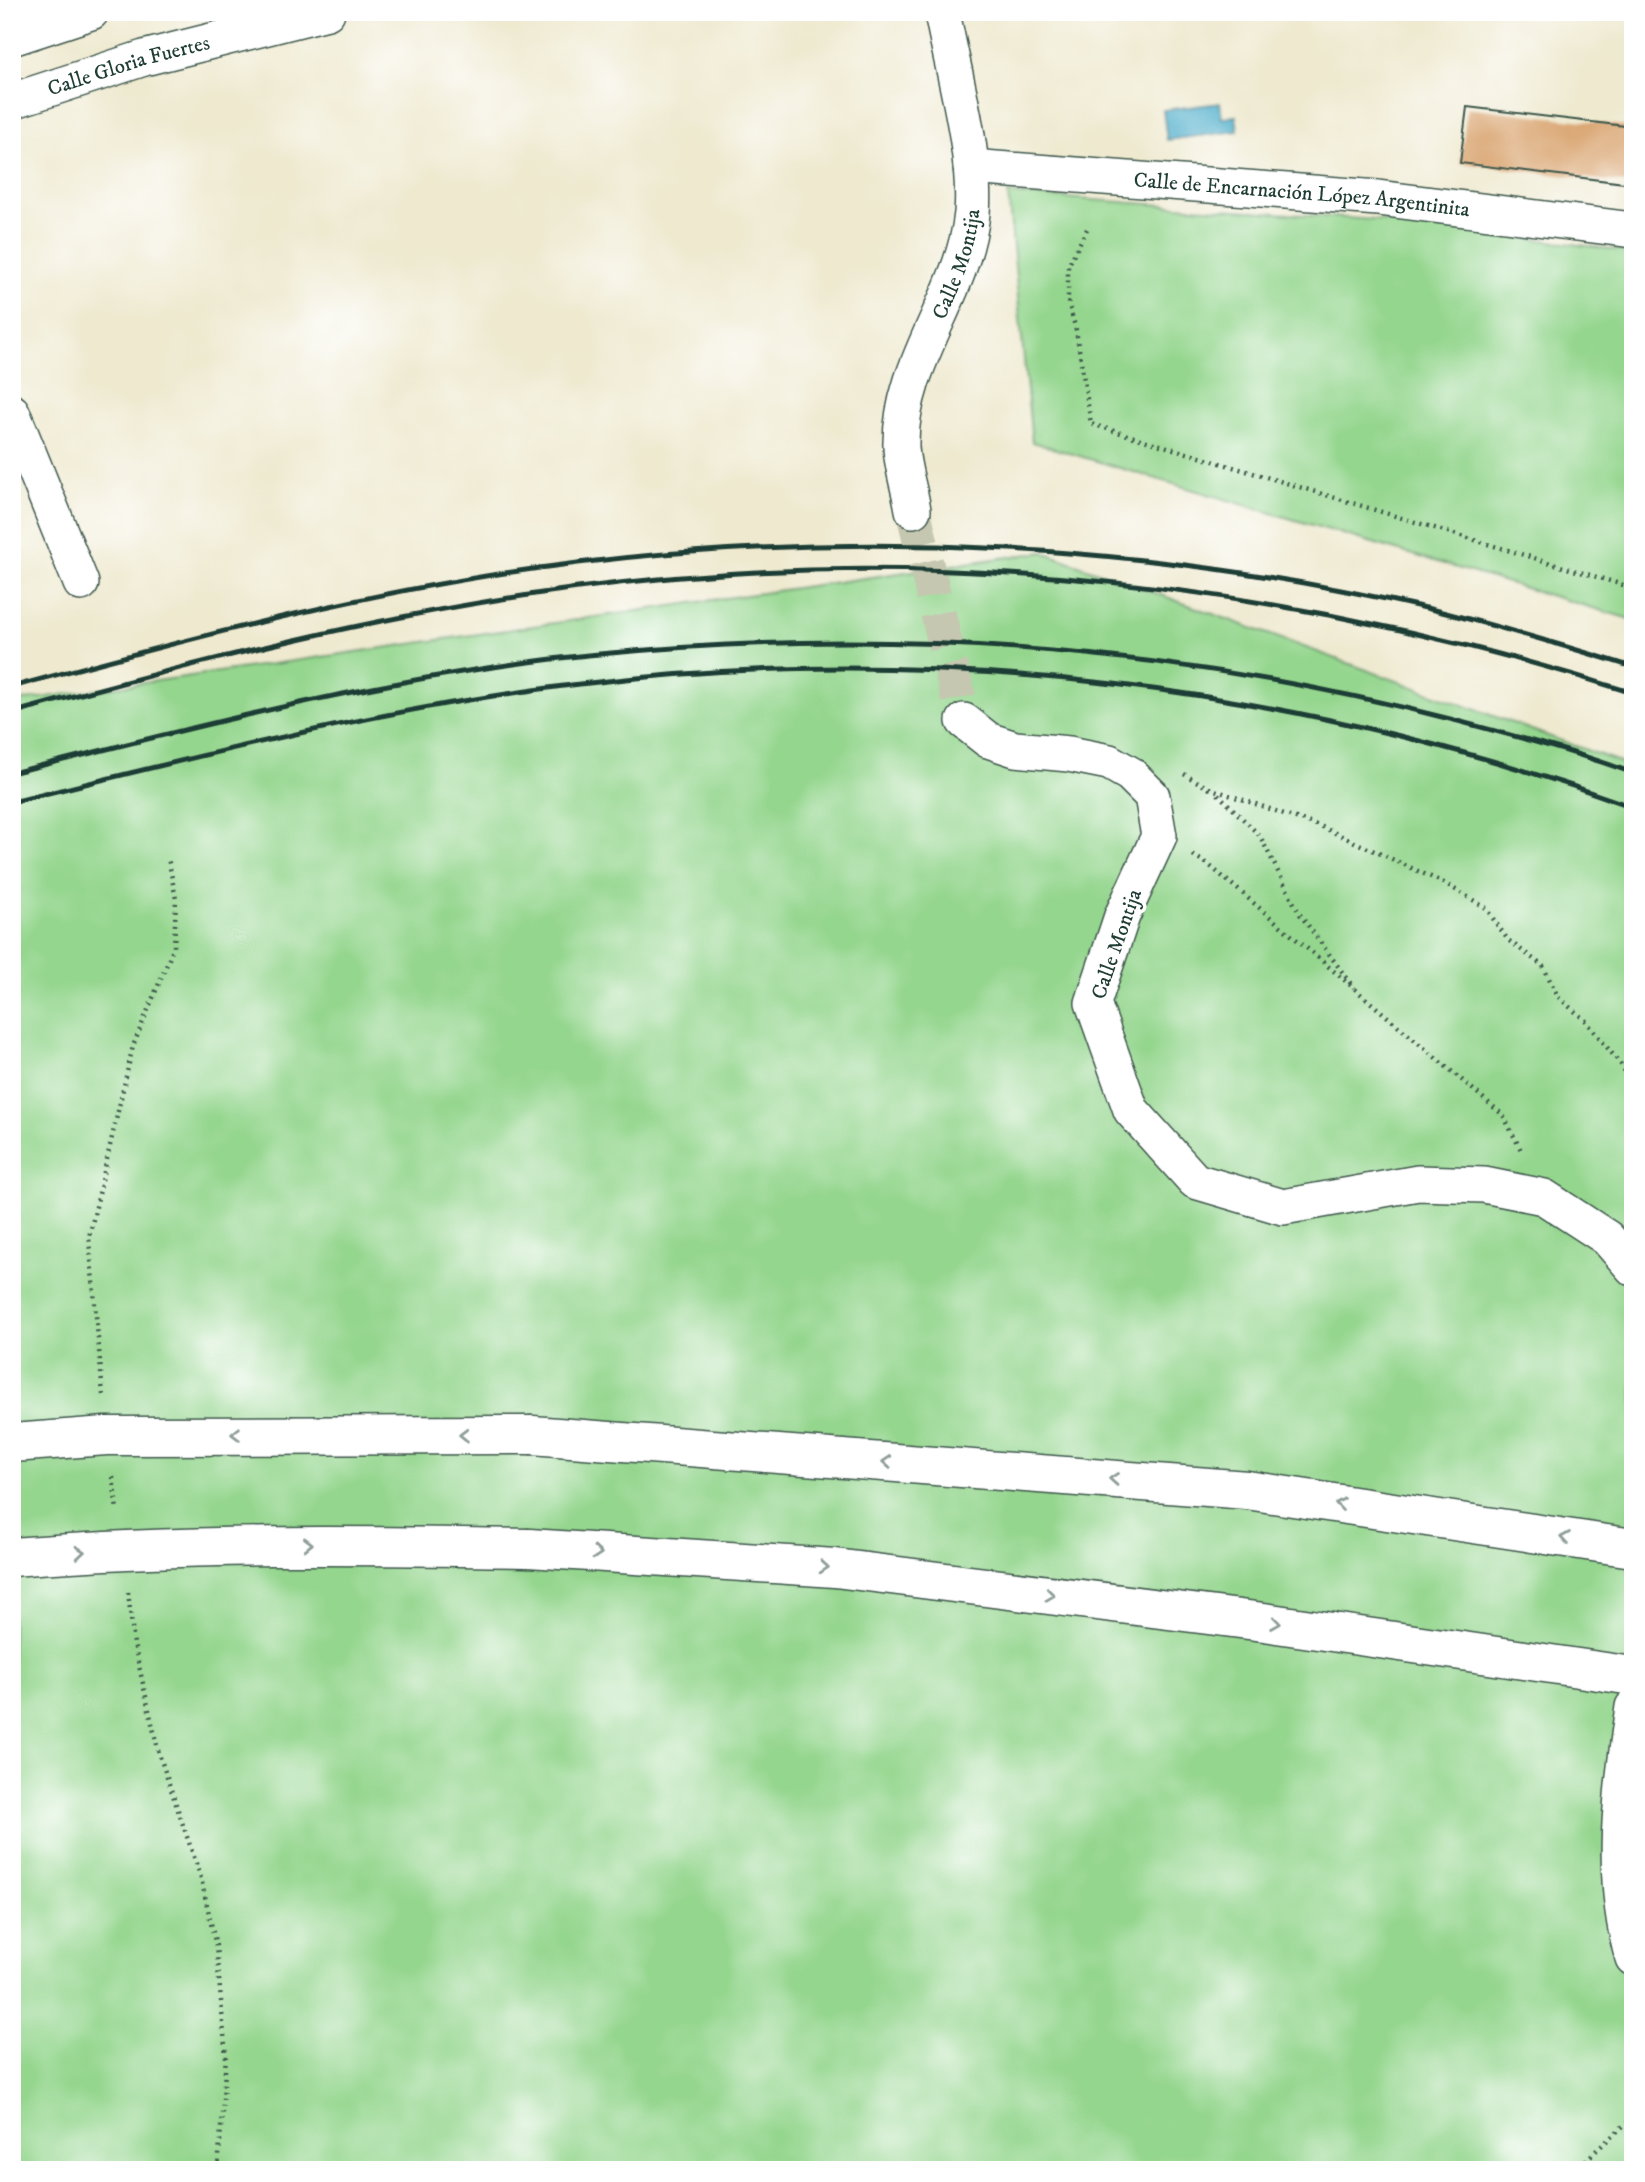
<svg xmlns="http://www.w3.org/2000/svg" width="1645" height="2182" viewBox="0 0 1645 2182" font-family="'IM FELL DW Pica',serif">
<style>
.green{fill:#94d68e;stroke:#5a8a61;stroke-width:2}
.water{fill:#49abc9;stroke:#34747e;stroke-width:2}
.building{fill:#d9a46f}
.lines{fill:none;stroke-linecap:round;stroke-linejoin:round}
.street-tunnel{stroke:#c5c7b0;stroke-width:35;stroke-dasharray:35 18;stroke-linecap:butt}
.street-casing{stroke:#3e574b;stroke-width:38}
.highway-casing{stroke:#3e574b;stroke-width:41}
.path{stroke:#3e574b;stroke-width:4.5;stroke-dasharray:2 5;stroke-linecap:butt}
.street{stroke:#fff;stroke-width:35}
.highway{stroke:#fff;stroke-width:38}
.rail{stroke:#1f3d34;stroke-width:5}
.highway-bridge-casing{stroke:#3e574b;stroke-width:41;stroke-linecap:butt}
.highway-bridge{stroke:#fff;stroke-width:38}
.oneway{stroke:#8f9e9a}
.labels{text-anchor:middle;stroke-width:7;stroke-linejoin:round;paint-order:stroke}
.street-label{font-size:21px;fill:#1f3d34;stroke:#fff}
</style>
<rect width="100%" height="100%" fill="#fff"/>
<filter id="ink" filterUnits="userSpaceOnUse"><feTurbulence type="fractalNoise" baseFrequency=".0143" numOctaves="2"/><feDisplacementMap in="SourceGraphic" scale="14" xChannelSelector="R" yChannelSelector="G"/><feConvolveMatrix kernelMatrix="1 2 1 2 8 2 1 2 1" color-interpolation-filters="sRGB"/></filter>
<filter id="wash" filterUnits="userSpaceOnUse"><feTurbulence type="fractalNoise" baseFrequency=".00686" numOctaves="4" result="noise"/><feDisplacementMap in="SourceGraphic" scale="28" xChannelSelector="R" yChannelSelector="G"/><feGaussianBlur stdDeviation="1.57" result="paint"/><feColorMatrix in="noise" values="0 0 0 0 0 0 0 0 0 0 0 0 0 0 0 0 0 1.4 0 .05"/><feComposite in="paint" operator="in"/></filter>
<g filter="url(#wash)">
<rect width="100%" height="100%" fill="#eee9cf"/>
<g class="green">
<path d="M1008,194L1403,222L1633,252V620L1032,442Z"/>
<path d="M1043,552L1633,767V2170H12V702Z"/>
</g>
<path class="water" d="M1220,103L1222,118L1236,116L1238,131L1167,140L1163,110Z"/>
<g id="blocks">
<path class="building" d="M1467,107L1633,127V184L1460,163Z"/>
</g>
</g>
<g filter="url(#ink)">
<use href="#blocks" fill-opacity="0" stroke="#3e574b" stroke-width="2"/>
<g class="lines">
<path class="street-tunnel" d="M913,510L964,721"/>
<g class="street-casing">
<g id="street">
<path d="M12,38L91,12"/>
<path id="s1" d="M12,101L144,58L327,12"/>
<path id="s2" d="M971,167L1378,198L1633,230"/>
<path d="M12,412L81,583"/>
<path id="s3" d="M913,510C910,490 902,468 901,447C899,363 964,295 972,213C977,154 953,72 942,12"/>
<path d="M964,721L988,740L1015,749L1069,754L1109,762L1130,774L1152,796L1159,836L1122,916L1093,1003L1131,1110L1195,1181L1283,1207L1418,1183L1484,1185L1544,1197L1607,1238L1633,1268"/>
<path d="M1633,1707C1621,1789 1609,1878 1633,1958"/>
</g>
</g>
<g class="highway-casing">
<g id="highway">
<path d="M532,1435L1247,1490L1633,1548"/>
<path d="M529,1548L835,1568L1264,1622L1633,1676"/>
</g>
</g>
<g class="path">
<path d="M1087,229L1068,266V301L1076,330L1091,424L1633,588"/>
<path d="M1184,774L1210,789"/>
<path d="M1209,788L1322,827L1444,883L1485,907L1508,940L1543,966L1558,997L1586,1021L1622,1066L1633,1088"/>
<path d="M1218,794L1260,836L1299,913L1354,988"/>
<path d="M1193,855L1209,865L1503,1115L1522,1152"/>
<path d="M103,1395L89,1237L133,1046L174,947L176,899L168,858"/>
<path d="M113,1477L117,1510"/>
<path d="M128,1592L134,1644L159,1754L201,1878L216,1946L226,2056L218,2170"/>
<path d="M1575,2170L1633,2117"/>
</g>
<use href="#street" class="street"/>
<use href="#highway" class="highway"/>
<g class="rail">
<path d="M12,687C198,636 386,586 578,563C859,529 1150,544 1426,608C1496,625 1564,646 1633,667"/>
<path d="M12,713C198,661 386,613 578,588C933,541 1294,585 1633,693"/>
<path d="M12,773C201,725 393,675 588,655C883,626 1162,645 1450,719C1511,735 1573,751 1633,773"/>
<path d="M12,802C200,756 387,707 580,684C932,641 1300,686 1633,807"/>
</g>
<g class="highway-bridge-casing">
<g id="highway-bridge">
<path d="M12,1443L106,1436L532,1435"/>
<path d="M12,1557C185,1543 356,1545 529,1548"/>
</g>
</g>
<use href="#highway-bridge" class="highway-bridge"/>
</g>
<defs><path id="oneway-chevron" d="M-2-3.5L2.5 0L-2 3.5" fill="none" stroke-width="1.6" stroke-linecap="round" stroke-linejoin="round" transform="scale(1.75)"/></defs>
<g class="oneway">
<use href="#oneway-chevron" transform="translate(236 1434) rotate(179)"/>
<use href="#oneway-chevron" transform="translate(464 1435) rotate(-179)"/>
<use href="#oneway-chevron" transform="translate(887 1462) rotate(-176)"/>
<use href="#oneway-chevron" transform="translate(1114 1479) rotate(-176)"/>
<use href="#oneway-chevron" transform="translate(1340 1504) rotate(-171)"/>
<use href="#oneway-chevron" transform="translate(1565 1538) rotate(-171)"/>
<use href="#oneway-chevron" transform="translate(308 1544) rotate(-1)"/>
<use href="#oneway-chevron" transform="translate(80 1552) rotate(-5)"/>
<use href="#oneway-chevron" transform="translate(597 1553) rotate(4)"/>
<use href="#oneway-chevron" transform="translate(824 1567) rotate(4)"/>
<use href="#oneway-chevron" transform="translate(1050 1595) rotate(7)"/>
<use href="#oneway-chevron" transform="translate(1276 1623) rotate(8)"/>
</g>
</g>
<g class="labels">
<g class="street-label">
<text dy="7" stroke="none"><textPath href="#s1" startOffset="122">Calle Gloria Fuertes</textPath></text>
<text dy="7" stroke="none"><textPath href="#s2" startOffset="332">Calle de Encarnación López Argentinita</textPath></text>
<text dy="7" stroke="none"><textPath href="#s3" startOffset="257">Calle Montija</textPath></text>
<text transform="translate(1116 944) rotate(-71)" y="7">Calle Montija</text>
</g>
</g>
<rect width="1645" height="2182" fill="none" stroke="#fff" stroke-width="42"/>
</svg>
